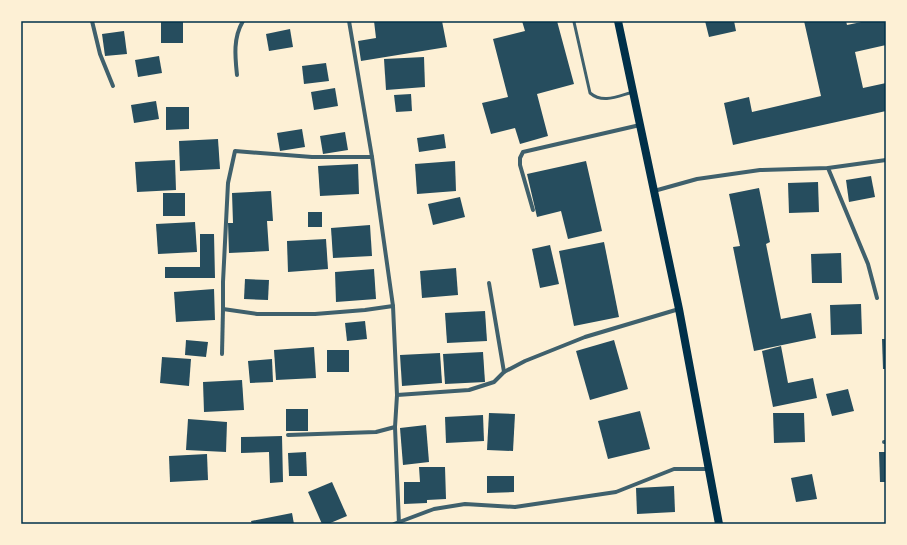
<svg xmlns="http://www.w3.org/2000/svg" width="907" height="545" viewBox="0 0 907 545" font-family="'IBM Plex Sans',sans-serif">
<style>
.building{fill:#264d5e}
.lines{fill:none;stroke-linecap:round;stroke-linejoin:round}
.service{stroke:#3f606c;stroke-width:3}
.minor{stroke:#3f606c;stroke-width:4}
.secondary{stroke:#003049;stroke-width:8}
.neatline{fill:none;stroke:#003049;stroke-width:1.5}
</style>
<rect width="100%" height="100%" fill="#fdf0d5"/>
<g class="building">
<rect x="161" y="21" width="22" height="22"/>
<path d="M374,21H442L447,47L361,61L358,41L376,38Z"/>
<path d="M522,21H557L574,84L537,94L548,136L520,144L515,128L491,134L482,103L508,97L493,39L525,31Z"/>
<path d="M705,21H734L736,31L709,37Z"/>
<path d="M804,21H846L847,25L866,21H886V45L855,52L863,88L886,83V111L733,145L724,103L749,97L752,112L821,96Z"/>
<path d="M290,29L293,47L269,51L266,34Z"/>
<path d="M124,31L127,54L105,56L102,34Z"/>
<path d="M159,56L162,73L138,77L135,60Z"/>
<path d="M424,57L425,87L386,90L384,59Z"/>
<path d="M326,63L329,81L304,84L302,66Z"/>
<path d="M335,88L338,106L314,110L311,92Z"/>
<path d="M411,94L412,111L396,112L394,95Z"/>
<path d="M156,101L159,119L134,123L131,105Z"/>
<path d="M166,107H189V129L166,130Z"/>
<path d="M302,129L305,147L280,151L277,133Z"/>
<path d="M345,132L348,150L323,154L320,136Z"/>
<path d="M444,134L446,148L419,152L417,138Z"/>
<path d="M218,139L220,169L180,171L179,141Z"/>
<path d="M175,160L176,190L137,192L135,162Z"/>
<path d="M455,161L456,191L417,194L415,164Z"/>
<path d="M586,161L602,231L568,239L561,211L537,217L527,174Z"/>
<path d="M358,164L359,194L320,196L318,166Z"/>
<path d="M871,176L875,197L849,202L846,180Z"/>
<path d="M818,182L819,212L789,213L788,183Z"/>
<path d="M759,188L770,242L766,244L781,319L811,313L816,338L754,351L733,247L740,246L729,194Z"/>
<path d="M271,191L273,221H267L269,251L229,253L228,223H233L232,193Z"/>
<rect x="163" y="193" width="22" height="23"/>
<path d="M460,197L465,217L433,225L428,204Z"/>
<rect x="308" y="212" width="14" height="15"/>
<path d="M195,222L197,252L158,254L156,224Z"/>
<path d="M370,225L372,256L333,258L331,228Z"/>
<path d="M200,234H214L215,278H165V267H200Z"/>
<path d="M326,239L328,269L288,272L287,241Z"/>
<path d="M604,242L619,317L574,326L559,251Z"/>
<path d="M550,245L559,284L540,288L532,249Z"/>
<path d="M841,253L842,283H812L811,254Z"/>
<path d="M456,268L458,295L422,298L420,271Z"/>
<path d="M374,269L376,299L336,302L335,272Z"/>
<path d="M245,279L269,280L268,300L244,299Z"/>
<path d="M214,289L215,320L176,322L174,292Z"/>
<path d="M861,304L862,334L831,335L830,305Z"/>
<path d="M485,311L487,341L447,343L445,313Z"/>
<path d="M365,321L367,339L347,341L345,323Z"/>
<path d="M882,339H886V369H883Z"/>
<path d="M186,340L208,342L206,357L185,355Z"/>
<path d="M614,340L628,389L590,400L576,351Z"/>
<path d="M781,346L788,383L813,378L817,398L773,407L762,351Z"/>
<path d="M314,347L316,378L276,380L274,350Z"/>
<rect x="327" y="350" width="22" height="22"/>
<path d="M483,352L485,382L445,384L443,354Z"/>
<path d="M440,353L442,383L402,386L400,355Z"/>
<path d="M162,357L191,359L189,386L160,383Z"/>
<path d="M272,359L273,382L250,383L248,361Z"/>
<path d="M242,380L244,410L204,412L203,382Z"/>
<path d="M848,389L854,411L832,416L826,394Z"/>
<rect x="286" y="409" width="22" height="22"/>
<path d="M640,411L650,449L608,459L598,421Z"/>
<path d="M489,413L515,414L513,451L487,450Z"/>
<path d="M773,413H804L805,442L774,443Z"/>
<path d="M483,415L484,441L446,443L445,417Z"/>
<path d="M188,419L227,422L226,452L186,450Z"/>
<path d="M426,425L429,462L403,465L400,428Z"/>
<path d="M282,436L283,482L270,483L269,452L241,453V437Z"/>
<path d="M306,452L307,476H289L288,453Z"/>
<path d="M879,452H886V482H880Z"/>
<path d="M207,454L208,480L170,482L169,456Z"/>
<path d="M419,467H445L446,499L427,500V503L404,504V482H420Z"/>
<path d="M812,474L817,499L796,502L791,478Z"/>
<path d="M487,476H514V492L487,493Z"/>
<path d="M332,482L347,516L328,524H322L308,492Z"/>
<path d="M674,486L675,512L637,514L636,488Z"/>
<path d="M292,513L294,524H252L251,521Z"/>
</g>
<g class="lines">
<path class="service" d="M575,21L574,22L590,93C603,104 618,96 633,92"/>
<g class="minor">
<path d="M92,21L100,54L113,86"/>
<path d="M349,21L372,157L393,306L397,395L395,427L399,524"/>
<path d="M237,75C235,56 233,38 243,21"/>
<path d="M372,157H312L235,151L228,183L223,282V309L257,314H315L365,310L393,306"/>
<path d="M828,168L868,264L877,298"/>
<path d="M654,191L697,179L760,170L828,168L886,160"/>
<path d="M533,210L520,165V158L523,152L640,125"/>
<path d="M489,283L504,372"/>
<path d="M222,354L223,309"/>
<path d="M397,395L469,390L494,382L504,372L525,361L585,337L679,309"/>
<path d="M288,435L376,432L395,427"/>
<path d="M884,442H886"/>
<path d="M394,524L434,509L465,504L515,507L616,492L674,469H708"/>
</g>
<path class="secondary" d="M618,21L679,309L719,524"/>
</g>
<rect width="907" height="545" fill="none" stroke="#fdf0d5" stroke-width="44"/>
<rect x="22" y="22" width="863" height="501" class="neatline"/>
</svg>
